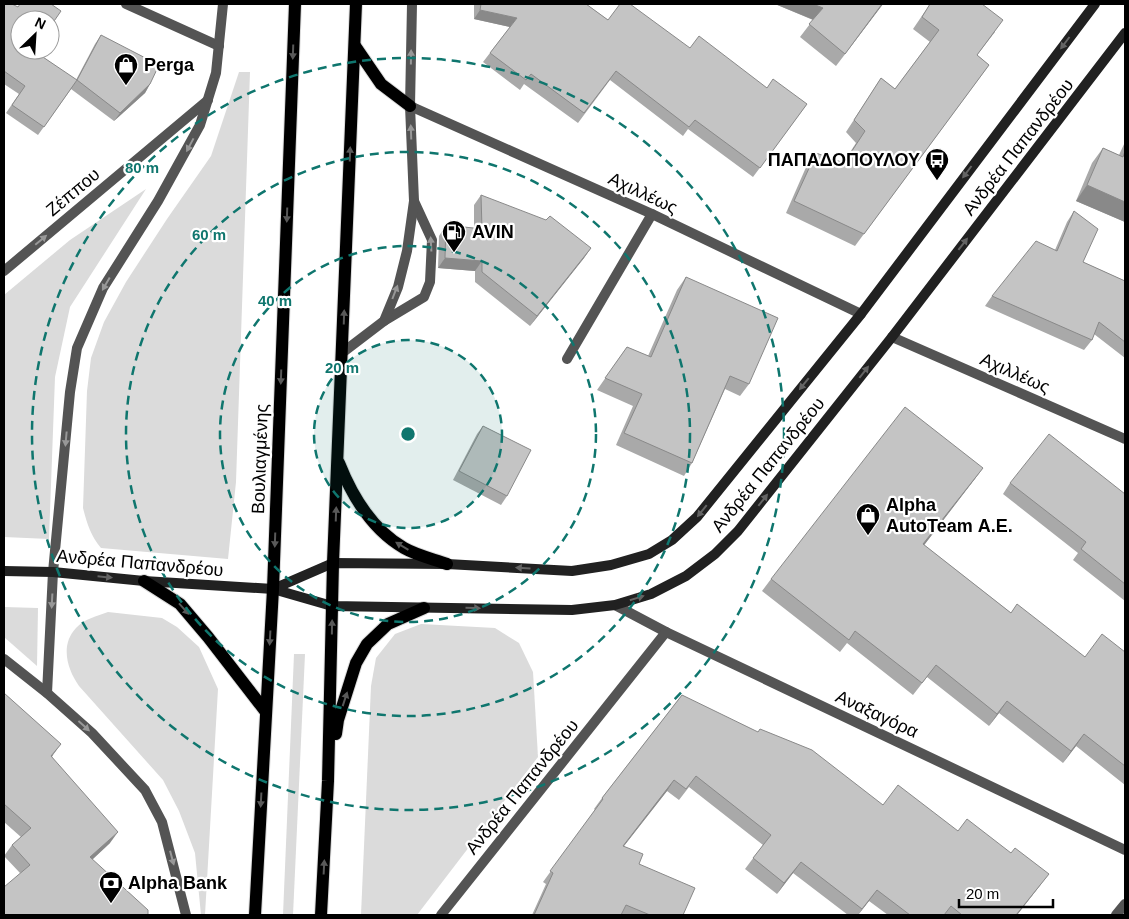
<svg xmlns="http://www.w3.org/2000/svg" width="1129" height="919" viewBox="0 0 1129 919" font-family="Helvetica,sans-serif">
<style>
.green{fill:#dbdbdb}
.lines{fill:none;stroke-linecap:round;stroke-linejoin:round}
.primary-casing{stroke:#dbdbdb;stroke-width:14}
.service{stroke:#545454;stroke-width:10}
.minor{stroke:#545454;stroke-width:10}
.tertiary{stroke:#545454;stroke-width:10}
.secondary{stroke:#212121;stroke-width:10}
.primary{stroke:#000;stroke-width:12}
.wall{fill:#a9a9a9}
.shaded-wall{fill:#898989}
.building{fill:#c4c4c4;stroke:#898989}
.oneway{fill:#646464}
.oneway2{fill:#595959}
.oneway3{fill:#989898}
.ring{fill:none;stroke:#0f766e;stroke-width:2.5;stroke-dasharray:9 6}
.labels{text-anchor:middle;stroke-width:4.5;stroke-linejoin:round;paint-order:stroke}
.poi-label{font-size:18px;font-weight:bold;fill:#000;stroke:#fff;text-anchor:start}
.street-label{font-size:18px;fill:#000;stroke:#fff}
.centre{fill:#0f766e;stroke:#fff;stroke-width:2.5}
.ring-label{font-size:15px;text-anchor:middle;font-weight:bold;fill:#0f766e;stroke:#fff;stroke-width:4.5;stroke-linejoin:round;paint-order:stroke}
</style>
<rect width="100%" height="100%" fill="#fff"/>
<g class="green">
<path d="M239,72H250L236,482L228,559L101,548C91,536 87,524 83,508L87,391L91,358L104,322L126,282L167,219L211,156Z"/>
<path d="M146,189L70,307L55,377L49,539L4,537V295L70,240Z"/>
<path d="M4,607L38,608L37,666L4,637Z"/>
<path d="M108,612L162,618L177,627L199,647L218,689L205,915H201L195,853L179,811L163,780L79,686C67,669 60,645 76,628C84,619 97,616 108,612Z"/>
<path d="M421,624L495,628L519,643L533,672L538,757L417,915H361L371,686L376,658L395,634Z"/>
<path d="M294,654H305L293,915H283Z"/>
</g>
<g class="lines">
<g class="primary-casing">
<g id="primary">
<path d="M355,46L381,84L410,106"/>
<path d="M339,463C352,496 373,530 404,548C416,555 433,559 447,564"/>
<path d="M144,581L180,604L208,637L266,712"/>
<path d="M336,734L338,720L356,663L367,644L388,624L424,608"/>
<path d="M255,915L273,589L295,4"/>
<path d="M321,915L328,781L333,563L356,4"/>
</g>
</g>
<g class="service">
<path d="M384,321L424,297L430,282L432,240L414,201"/>
<path d="M567,359L652,214"/>
</g>
<g class="minor">
<path d="M126,4L219,46"/>
<path d="M410,106L652,214L861,314"/>
<path d="M892,337L1125,439"/>
<path d="M615,605L666,632L1125,850"/>
<path d="M441,915L666,632"/>
<path d="M1116,915L1125,904"/>
</g>
<g class="tertiary">
<path d="M4,271L208,100"/>
<path d="M342,353L384,321L398,287L407,251L414,201L410,106L412,4"/>
<path d="M4,659L47,693L92,733L145,790L162,822L186,915"/>
<path d="M47,693L53,572L70,392L77,348L103,288L158,201L200,125L216,73L223,4"/>
</g>
<g class="secondary">
<path d="M4,571L53,572L144,581L273,589L332,606L572,610L615,605L651,594L686,576L715,554L738,531L892,337L1125,33"/>
<path d="M273,589L333,563L447,564L572,571L611,565L649,554L672,540L697,517L861,314L1095,4"/>
</g>
<use href="#primary" class="primary"/>
</g>
<g class="wall">
<path d="M4,4L34,51L76,80L95,44L101,35L150,84L145,93L114,121L71,89L38,135L6,113L19,94L4,84Z"/>
<path d="M474,4H586L608,20L690,48L767,88L807,104L753,177L688,129L683,136L610,80L578,123L524,84L520,90L483,62L510,27L474,19Z"/>
<path d="M775,4H883L836,66L800,37L813,20Z"/>
<path d="M930,4L995,32L977,55L989,65L855,246L786,213L807,165L816,153L843,163L856,143L846,132L881,78L895,89L930,42L913,29Z"/>
<path d="M1125,142V222L1076,201L1092,163L1103,148L1119,155Z"/>
<path d="M481,195L591,248L584,258L530,326L475,282V271L438,268L439,236L446,225L474,228V205Z"/>
<path d="M1074,211L1083,262L1125,281V358L1094,334L1092,340L1084,350L985,306L992,296L1055,250L1067,222Z"/>
<path d="M686,277L749,384L740,396L725,389L692,463L684,476L616,445L633,406L597,390L627,347L648,356L677,290Z"/>
<path d="M483,426L507,496L501,505L453,480L477,434Z"/>
<path d="M983,468L974,480L924,545L1011,613L1085,657L1125,652V785L1076,746L1063,763L999,713L989,726L927,677L913,695L847,643L840,652L762,591L771,579Z"/>
<path d="M1010,483L1125,494V493V601L1073,560L1078,553L1003,494Z"/>
<path d="M4,693L53,755L52,757L110,843L93,859L20,873L4,856L12,845L21,837L4,822Z"/>
<path d="M682,695L883,805L958,831L1041,884L1017,915H888L869,901L858,915H848L793,873L777,894L745,869L763,845L689,787L679,800L667,791L624,846L683,915H532L546,884L543,882L595,810L594,809L602,798Z"/>
</g>
<g class="shaded-wall">
<path d="M775,4H813L823,8L814,20Z"/>
<path d="M882,4H883L836,66L845,54Z"/>
<path d="M480,10L517,18L510,27L474,19Z"/>
<path d="M150,84L145,93L114,121L120,113Z"/>
<path d="M1087,185L1125,202V222L1076,201Z"/>
<path d="M591,248L584,258L530,326L537,316Z"/>
<path d="M445,258L482,261L475,271L438,268Z"/>
<path d="M983,468L974,480L915,557L923,544Z"/>
<path d="M1007,701L999,713L989,726L997,714Z"/>
<path d="M1084,734L1076,746L1063,763L1071,751Z"/>
<path d="M61,744L53,755L43,767L51,756Z"/>
<path d="M674,780L667,791L616,856L623,846Z"/>
<path d="M118,832L110,843L83,868L90,857Z"/>
<path d="M801,862L793,873L777,894L784,883Z"/>
<path d="M1049,874L1017,915H1016Z"/>
<path d="M877,890L869,901L858,915L862,909Z"/>
</g>
<g class="building">
<path d="M4,4H12L18,7L20,4H51L61,11L50,27V20H20V50H34V51L77,80L44,127L12,105L25,86L4,71Z"/>
<path d="M481,4H586L608,20L620,4H630L690,48L699,36L767,88L773,79L807,104L760,168L695,120L689,127L616,71L584,113L531,74L526,80L490,53L517,18L480,10Z"/>
<path d="M813,4H882L845,54L809,24L823,8Z"/>
<path d="M930,4H982L1003,20L977,55L989,65L864,234L794,201L816,153L844,163L865,131L854,120L881,78L895,89L939,30L922,17Z"/>
<path d="M101,35L159,65L150,84L120,113L77,80Z"/>
<path d="M1103,148L1123,157L1125,151V202L1087,185Z"/>
<path d="M481,195L546,220L550,216L591,248L537,316L482,272V261L445,258L446,225L482,229Z"/>
<path d="M1074,211L1098,229L1083,262L1125,281V342L1099,322L1092,340L992,296L1036,241L1057,251Z"/>
<path d="M686,277L778,318L749,384L730,376L692,463L624,433L642,394L605,378L627,347L651,357Z"/>
<path d="M905,407L983,468L923,544L1011,613L1017,604L1085,657L1102,634L1125,652V766L1084,734L1071,751L1007,701L997,714L936,665L922,683L855,631L849,640L771,579Z"/>
<path d="M483,426L531,450L507,496L459,471Z"/>
<path d="M1049,434L1125,494V493V584L1081,549L1086,542L1010,483Z"/>
<path d="M4,693L61,744L51,756L118,832L90,857L148,910V915H4V887L30,865L12,845L31,828L4,804Z"/>
<path d="M682,695L758,732L760,729L812,750L883,805L898,785L958,831L967,819L1011,853L1015,848L1049,874L1016,915H962L951,906L944,915H910L877,890L862,909L801,862L784,883L753,858L771,835L696,776L686,789L674,780L623,846L643,854L639,864L695,888L683,915H650L626,905L621,915H534L553,873L550,871L603,799L602,798Z"/>
</g>
<defs><path id="oneway-solid" d="M-6-.8H1V-3.2L6.5 0L1 3.2V.8H-6Z" transform="scale(1.25)"/></defs>
<g class="oneway">
<use href="#oneway-solid" transform="translate(1065 43) rotate(127)"/>
<use href="#oneway-solid" transform="translate(967 172) rotate(127)"/>
<use href="#oneway-solid" transform="translate(963 244) rotate(-52)"/>
<use href="#oneway-solid" transform="translate(864 372) rotate(-52)"/>
<use href="#oneway-solid" transform="translate(804 384) rotate(129)"/>
<use href="#oneway-solid" transform="translate(763 500) rotate(-52)"/>
<use href="#oneway-solid" transform="translate(702 511) rotate(129)"/>
<use href="#oneway-solid" transform="translate(523 568) rotate(-177)"/>
<use href="#oneway-solid" transform="translate(105 577) rotate(6)"/>
<use href="#oneway-solid" transform="translate(637 598) rotate(-17)"/>
<use href="#oneway-solid" transform="translate(473 608) rotate(1)"/>
</g>
<g class="oneway2">
<use href="#oneway-solid" transform="translate(293 52) rotate(92)"/>
<use href="#oneway-solid" transform="translate(350 154) rotate(-88)"/>
<use href="#oneway-solid" transform="translate(287 215) rotate(92)"/>
<use href="#oneway-solid" transform="translate(344 317) rotate(-88)"/>
<use href="#oneway-solid" transform="translate(281 377) rotate(92)"/>
<use href="#oneway-solid" transform="translate(336 514) rotate(-88)"/>
<use href="#oneway-solid" transform="translate(275 540) rotate(92)"/>
<use href="#oneway-solid" transform="translate(402 546) rotate(-149)"/>
<use href="#oneway-solid" transform="translate(184 609) rotate(48)"/>
<use href="#oneway-solid" transform="translate(332 627) rotate(-89)"/>
<use href="#oneway-solid" transform="translate(270 638) rotate(93)"/>
<use href="#oneway-solid" transform="translate(345 699) rotate(-72)"/>
<use href="#oneway-solid" transform="translate(261 800) rotate(93)"/>
<use href="#oneway-solid" transform="translate(324 867) rotate(-87)"/>
</g>
<g class="oneway3">
<use href="#oneway-solid" transform="translate(411 57) rotate(-89)"/>
<use href="#oneway-solid" transform="translate(411 132) rotate(-92)"/>
<use href="#oneway-solid" transform="translate(190 145) rotate(118)"/>
<use href="#oneway-solid" transform="translate(41 240) rotate(-40)"/>
<use href="#oneway-solid" transform="translate(431 244) rotate(-93)"/>
<use href="#oneway-solid" transform="translate(106 284) rotate(120)"/>
<use href="#oneway-solid" transform="translate(395 292) rotate(-69)"/>
<use href="#oneway-solid" transform="translate(66 439) rotate(95)"/>
<use href="#oneway-solid" transform="translate(52 601) rotate(93)"/>
<use href="#oneway-solid" transform="translate(84 726) rotate(42)"/>
<use href="#oneway-solid" transform="translate(172 858) rotate(75)"/>
</g>
<circle cx="408" cy="434" r="94" fill="#0f766e" fill-opacity=".12"/>
<g class="ring">
<circle cx="408" cy="434" r="94"/>
<circle cx="408" cy="434" r="188"/>
<circle cx="408" cy="434" r="282"/>
<circle cx="408" cy="434" r="376"/>
</g>
<defs>
<g id="shop-pin" transform="scale(1.25)"><path d="M0 17L-7.5 6A9.5 9.5 0 1 1 7.5 6Z" fill="#000" stroke="#fff"/><path d="M-5-2.5h2.3a2.7 3.5 0 0 1 5.4 0H5L5.5 6h-11ZM-1.5-2.5h3a1.5 2.3 0 0 0-3 0Z" fill="#fff"/></g>
<g id="bus-pin" transform="scale(1.25)"><path d="M0 17L-7.5 6A9.5 9.5 0 1 1 7.5 6Z" fill="#000" stroke="#fff"/><path d="M-5-6H5V4H4V6H2V4H-2V6H-4V4H-5ZM-3.5-4V0h7V-4ZM-3.5 1.2v1.5H-2V1.2ZM2 1.2v1.5H3.5V1.2Z" fill="#fff"/></g>
<g id="fuel-pin" transform="scale(1.25)"><path d="M0 17L-7.5 6A9.5 9.5 0 1 1 7.5 6Z" fill="#000" stroke="#fff"/><path d="M-5.5-6h7V0h2V4h1.3V-2.5L3-4.5l.8-.8L6-3V5H2.5V1h-1V6h-7ZM-4.2-4.7v3.2H.2V-4.7Z" fill="#fff"/></g>
<g id="bank-pin" transform="scale(1.25)"><path d="M0 17L-7.5 6A9.5 9.5 0 1 1 7.5 6Z" fill="#000" stroke="#fff"/><path d="M-6-4H6V4H-6ZM0-2.3a2.3 2.3 0 1 0 0 4.6a2.3 2.3 0 1 0 0-4.6Z" fill="#fff"/></g>
</defs>
<g fill-rule="evenodd">
<use href="#shop-pin" x="126" y="65"/>
<use href="#bus-pin" x="937" y="160"/>
<use href="#fuel-pin" x="454" y="232"/>
<use href="#shop-pin" x="868" y="515"/>
<use href="#bank-pin" x="111" y="883"/>
</g>
<g class="labels">
<g class="poi-label">
<text x="144" y="71">Perga</text>
<text x="920" y="166" text-anchor="end">ΠΑΠΑΔΟΠΟΥΛΟΥ</text>
<text x="472" y="238">AVIN</text>
<text x="886" y="511">Alpha<tspan x="886" dy="21">AutoTeam Α.Ε.</tspan></text>
<text x="128" y="889">Alpha Bank</text>
</g>
<g class="street-label">
<text transform="translate(1018 147) rotate(-52)" y="6">Ανδρέα Παπανδρέου</text>
<text transform="translate(73 192) rotate(-40)" y="6">Ζέππου</text>
<text transform="translate(643 193) rotate(25)" y="6">Αχιλλέως</text>
<text transform="translate(1015 373) rotate(24)" y="6">Αχιλλέως</text>
<text transform="translate(260 459) rotate(-88)" y="6">Βουλιαγμένης</text>
<text transform="translate(768 465) rotate(-51)" y="6">Ανδρέα Παπανδρέου</text>
<text transform="translate(140 563) rotate(5)" y="6">Ανδρέα Παπανδρέου</text>
<text transform="translate(877 714) rotate(25)" y="6">Αναξαγόρα</text>
<text transform="translate(522 787) rotate(-51)" y="6">Ανδρέα Παπανδρέου</text>
</g>
</g>
<circle cx="408" cy="434" r="8" class="centre"/>
<g class="ring-label">
<text x="142" y="173">80 m</text>
<text x="209" y="240">60 m</text>
<text x="275" y="306">40 m</text>
<text x="342" y="373">20 m</text>
</g>
<rect width="1129" height="919" fill="none" stroke="#000000" stroke-width="10"/>
<g transform="translate(35 35) rotate(25)"><circle r="24" fill="#ffffff" stroke="#999999"/>
<path d="M0-4L9 19L0 12L-9 19Z" fill="#000000"/>
<text y="-8" font-size="14" font-weight="bold" text-anchor="middle" fill="#000000">N</text>
</g>
<path d="M959 899v8h94v-8" fill="none" stroke="#000000" stroke-width="2.5"/>
<text x="966" y="899" font-size="15" fill="#000000" stroke="#ffffff" stroke-width="4" paint-order="stroke">20 m</text>
</svg>
